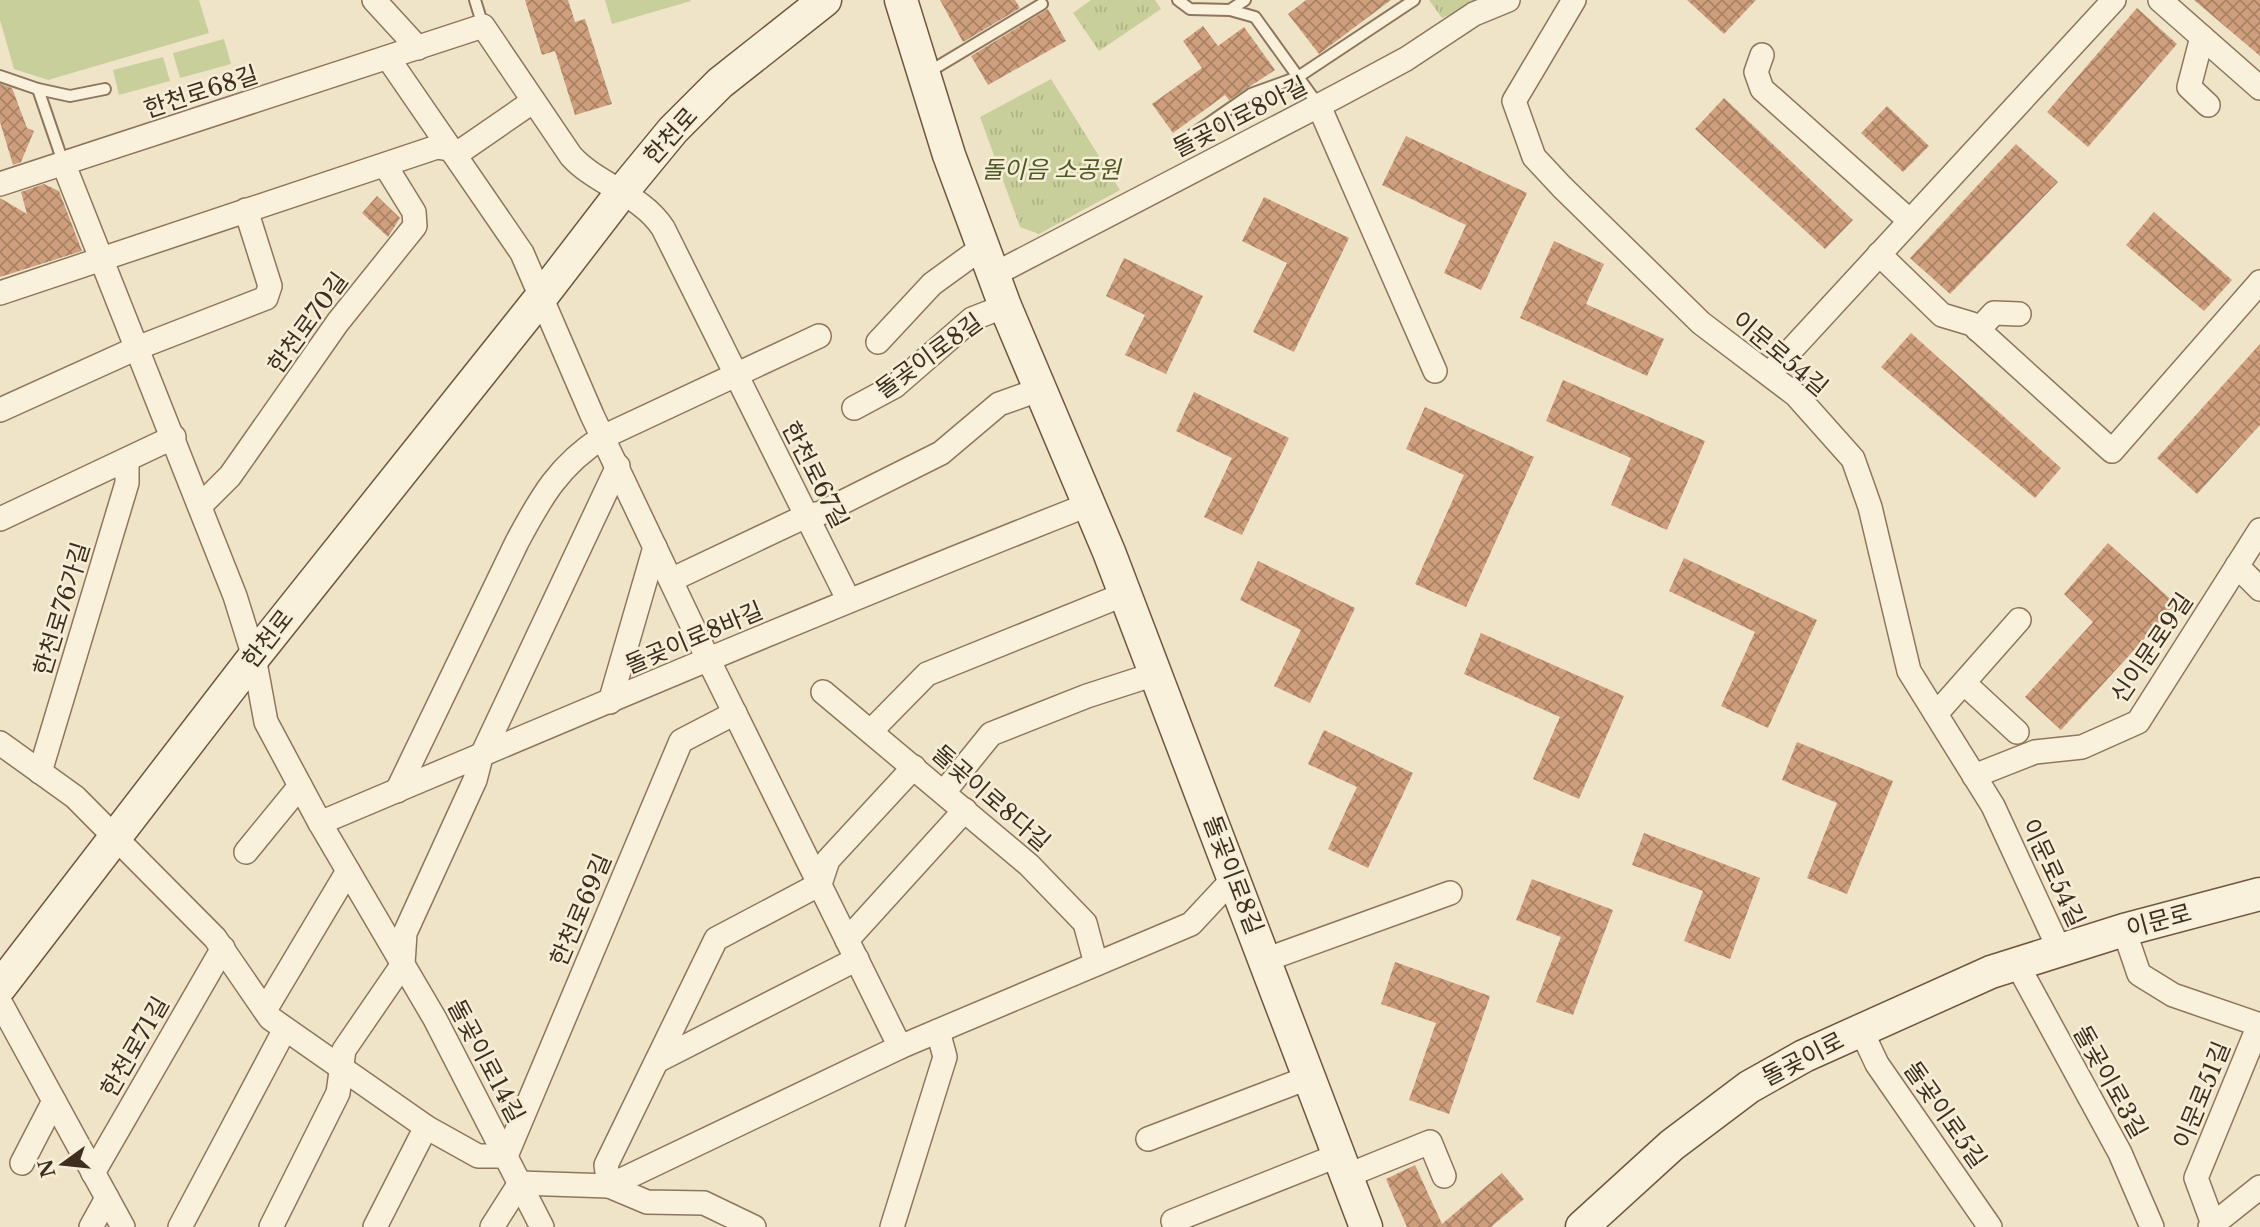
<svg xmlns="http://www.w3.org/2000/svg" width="2260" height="1227" viewBox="0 0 2260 1227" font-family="'Libre Baskerville','Noto Sans KR',serif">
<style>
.grass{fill:url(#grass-tufts)}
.pitch{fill:#c9cf9b}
.building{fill:url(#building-cross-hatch)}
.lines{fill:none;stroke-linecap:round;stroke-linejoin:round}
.lane-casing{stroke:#8d765c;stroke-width:14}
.street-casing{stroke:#8d765c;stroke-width:26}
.secondary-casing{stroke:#6f573f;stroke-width:35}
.lane{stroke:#faf1dc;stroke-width:10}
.street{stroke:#faf1dc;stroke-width:23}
.secondary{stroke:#faf1dc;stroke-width:32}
.labels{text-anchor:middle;stroke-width:5;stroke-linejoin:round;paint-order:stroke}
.street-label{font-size:24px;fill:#3d2e20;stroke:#f7eed8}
.park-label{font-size:24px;font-style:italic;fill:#4d5a26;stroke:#f7eed8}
</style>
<defs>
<pattern id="grass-tufts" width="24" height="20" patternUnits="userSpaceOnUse" patternTransform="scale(1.75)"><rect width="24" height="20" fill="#c9cf9b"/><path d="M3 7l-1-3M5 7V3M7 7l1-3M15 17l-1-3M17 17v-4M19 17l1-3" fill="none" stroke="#aeb285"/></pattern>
<pattern id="building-cross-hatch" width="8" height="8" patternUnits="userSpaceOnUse" patternTransform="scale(1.75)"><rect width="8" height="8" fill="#cf9f7d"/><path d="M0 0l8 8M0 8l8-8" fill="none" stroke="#a98266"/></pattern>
</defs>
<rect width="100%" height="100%" fill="#f0e4c8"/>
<g class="grass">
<path d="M1091,0H1155L1161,9L1099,51L1073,13Z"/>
<path d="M1429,0H1482L1442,18Z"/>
<path d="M1051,79L1120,190L1039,234L1020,227L980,117Z"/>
</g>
<g class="pitch">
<path d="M0,0H199L209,33L48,80L14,69L0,20Z"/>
<path d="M605,0H690L691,1L612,24Z"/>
<path d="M224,39L231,64L180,78L173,53Z"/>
<path d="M163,57L170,81L119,95L113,70Z"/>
</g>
<g class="building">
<path d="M525,0H568L575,22L585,19L612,104L575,115L555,51L542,55Z"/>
<path d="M940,0H1015L1020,8L963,42Z"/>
<path d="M1306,0H1391L1319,54L1288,14Z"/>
<path d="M1687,0H1756L1724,34Z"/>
<path d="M2194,0H2260V56Z"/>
<path d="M2137,8L2177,44L2088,147L2047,112Z"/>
<path d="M1048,9L1066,41L988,85L971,56Z"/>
<path d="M1203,26L1218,46L1244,27L1275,70L1229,100L1225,95L1173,133L1152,104L1202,68L1183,41Z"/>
<path d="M0,84L12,88L27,128L34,131L21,162L13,165L0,122Z"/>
<path d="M1724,98L1853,220L1825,249L1695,129Z"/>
<path d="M1887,106L1929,146L1903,172L1861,133Z"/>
<path d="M1406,136L1527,193L1481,290L1444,273L1466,225L1382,185Z"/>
<path d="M2016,144L2058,182L1950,294L1910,258Z"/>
<path d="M44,184L59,191L82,251L0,277V198L27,214L21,192Z"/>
<path d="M377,196L400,218L388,237L362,213Z"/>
<path d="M1264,197L1349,238L1294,352L1253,332L1287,263L1242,241Z"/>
<path d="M2154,212L2232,280L2204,311L2126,245Z"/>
<path d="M1554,241L1604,264L1586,304L1664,339L1647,376L1520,318Z"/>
<path d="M1124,258L1203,296L1166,374L1125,355L1145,315L1106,296Z"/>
<path d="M1911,333L2061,468L2035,498L1881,367Z"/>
<path d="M2260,344V425L2197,494L2157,458Z"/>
<path d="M1563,380L1705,441L1667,530L1611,505L1631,458L1546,421Z"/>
<path d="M1194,392L1289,438L1242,535L1204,517L1232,458L1176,431Z"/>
<path d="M1425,407L1534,457L1466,607L1415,584L1464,475L1406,449Z"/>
<path d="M2108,543L2176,604L2061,730L2025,697L2093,622L2064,594Z"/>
<path d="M1684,558L1817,620L1768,728L1721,706L1755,632L1669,591Z"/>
<path d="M1258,561L1355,608L1310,703L1274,686L1301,630L1240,600Z"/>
<path d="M1481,633L1624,696L1579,799L1533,779L1560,717L1464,674Z"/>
<path d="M1324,730L1413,773L1368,868L1328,849L1357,787L1308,764Z"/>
<path d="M1797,742L1893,781L1847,894L1807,878L1837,803L1782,780Z"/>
<path d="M1644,833L1760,878L1730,959L1684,941L1703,891L1632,865Z"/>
<path d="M1532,879L1613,910L1573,1015L1536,1002L1561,937L1516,920Z"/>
<path d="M1395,962L1490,996L1449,1114L1409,1100L1436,1023L1381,1004Z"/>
<path d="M1415,1165L1442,1224L1502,1173L1524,1199L1491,1227H1407L1386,1179Z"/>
</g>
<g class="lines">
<g class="lane-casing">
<g id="lane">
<path d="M475,0L483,26"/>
<path d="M1178,0L1190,9L1230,10L1255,17L1319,106"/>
<path d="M1230,10L1245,0"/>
<path d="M927,73L1042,4"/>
<path d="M0,76L38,89L64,165"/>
<path d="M38,89L70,96L105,89"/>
<path d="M1186,139L1251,94L1298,77L1414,0"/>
</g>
</g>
<g class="street-casing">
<g id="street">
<path d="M374,0L418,48"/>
<path d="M1574,0L1514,101L1534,157L1562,187L1701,323L1796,395L1853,459L1870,507L1909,671L1993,806L2060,951"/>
<path d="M2160,0L2260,88"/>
<path d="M2202,37L2189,87L2208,105"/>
<path d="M1762,55L1756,72L1762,89L1910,221"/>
<path d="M388,58L522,253L592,415L709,661L900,1047"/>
<path d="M1319,106L1435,371"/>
<path d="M64,165L235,596L254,657L266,722L320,823L435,1019L542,1227"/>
<path d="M0,184L483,26L571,156C597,185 641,194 663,228L848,599"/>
<path d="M1879,254L1942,315L1972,324L2112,451L2260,282"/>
<path d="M993,275L1337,96L1406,59L1474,14L1508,0"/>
<path d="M0,293L437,147L461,151L532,102"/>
<path d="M1978,330L1994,313L2019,314"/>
<path d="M878,342L932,284L983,247"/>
<path d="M1769,374L2114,0"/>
<path d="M854,408L895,386L972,319L1005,306"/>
<path d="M0,410L137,348L266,298L270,286L246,210"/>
<path d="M200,506L230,476L338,322L415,226L414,212L385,165"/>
<path d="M0,519L174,437"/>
<path d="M2237,566L2260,589"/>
<path d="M671,580L806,516L821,513L941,453L999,404L1041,389"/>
<path d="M1964,683L2017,732"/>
<path d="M823,692L1029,865L1085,923L1096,964"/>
<path d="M610,702L655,547"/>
<path d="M1936,714L2019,620"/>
<path d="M871,731L927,674L1125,594"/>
<path d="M0,743L75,797L215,938L270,1018L426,1127L478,1156H506L681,741L735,713"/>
<path d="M40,772L127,483V460"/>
<path d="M1974,776L2035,752L2082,747L2138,722L2260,530"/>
<path d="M397,791L517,542C541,497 559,465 603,437L819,336"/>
<path d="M944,792L991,734L1087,696L1155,674"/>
<path d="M320,823C576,715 831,606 1090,504"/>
<path d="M246,852L300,786"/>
<path d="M2124,930L2139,974L2173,995L2260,1025"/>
<path d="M847,940L965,810"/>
<path d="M1265,960L1450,893"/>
<path d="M2017,964L2120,1153L2152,1227"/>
<path d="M0,1002L123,1227"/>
<path d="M265,1010L348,871"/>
<path d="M1861,1030L1877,1064L1990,1227"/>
<path d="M657,1061L857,959"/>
<path d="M1148,1139L1310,1077"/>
<path d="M22,1163L54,1101"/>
<path d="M93,1173L223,948"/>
<path d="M1346,1176L1430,1142L1444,1176"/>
<path d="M1173,1221L1339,1155"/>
<path d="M2213,1224L2196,1178L2259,1025"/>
<path d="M91,1227L107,1198"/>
<path d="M180,1227L285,1029"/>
<path d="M271,1227L338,1093L344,1050L403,964L405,933L475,780L481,757L618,466"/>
<path d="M375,1227L426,1127"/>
<path d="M492,1227L520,1183L609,1186L900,1047L1191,924L1233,879"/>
<path d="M754,1227L704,1203L647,1202L609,1186L606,1165L716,939L820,884L828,860L914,767"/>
<path d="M892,1227L945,1057L938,1031"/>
<path d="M2210,1227L2260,1187"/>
</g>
</g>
<g class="secondary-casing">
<g id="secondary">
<path d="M901,0L949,155L1005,306L1109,552L1366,1227"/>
<path d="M0,987L254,657L542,296L622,192L673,130L720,83L825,0"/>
<path d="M1582,1227L1672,1145L1749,1087L1804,1056L1991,972L2124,930L2260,894"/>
</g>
</g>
<use href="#lane" class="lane"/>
<use href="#street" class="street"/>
<use href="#secondary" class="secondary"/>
</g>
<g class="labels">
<g class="street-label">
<text transform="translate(201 92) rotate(-18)" y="8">한천로68길</text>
<text transform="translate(1240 117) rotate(-27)" y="8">돌곶이로8아길</text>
<text transform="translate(671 136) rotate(-48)" y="8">한천로</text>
<text transform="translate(308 323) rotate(-54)" y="8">한천로70길</text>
<text transform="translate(1780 354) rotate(40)" y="8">이문로54길</text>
<text transform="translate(929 356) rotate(-36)" y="8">돌곶이로8길</text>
<text transform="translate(815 475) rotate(63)" y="8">한천로67길</text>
<text transform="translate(62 609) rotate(-73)" y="8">한천로76가길</text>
<text transform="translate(694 638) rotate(-23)" y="8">돌곶이로8바길</text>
<text transform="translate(268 639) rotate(-52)" y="8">한천로</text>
<text transform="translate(2152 648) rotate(-56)" y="8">신이문로9길</text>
<text transform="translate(991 798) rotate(41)" y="8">돌곶이로8다길</text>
<text transform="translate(2053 873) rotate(65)" y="8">이문로54길</text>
<text transform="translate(1233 875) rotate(69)" y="8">돌곶이로8길</text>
<text transform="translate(581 910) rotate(-67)" y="8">한천로69길</text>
<text transform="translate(2159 921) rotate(-15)" y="8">이문로</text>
<text transform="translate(135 1047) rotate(-60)" y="8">한천로71길</text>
<text transform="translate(1803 1059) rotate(-27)" y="8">돌곶이로</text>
<text transform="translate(486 1061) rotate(62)" y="8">돌곶이로14길</text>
<text transform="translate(2110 1082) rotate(61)" y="8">돌곶이로3길</text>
<text transform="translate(2202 1095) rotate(-68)" y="8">이문로51길</text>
<text transform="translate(1945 1115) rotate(55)" y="8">돌곶이로5길</text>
</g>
<g class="park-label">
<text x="1051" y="178">돌이음 소공원</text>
</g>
</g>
<g transform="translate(63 1164) rotate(255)" stroke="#f7eed8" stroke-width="5" paint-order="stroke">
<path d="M0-5L12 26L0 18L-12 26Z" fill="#3d2e20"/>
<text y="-10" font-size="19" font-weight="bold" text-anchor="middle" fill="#3d2e20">N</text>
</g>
</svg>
